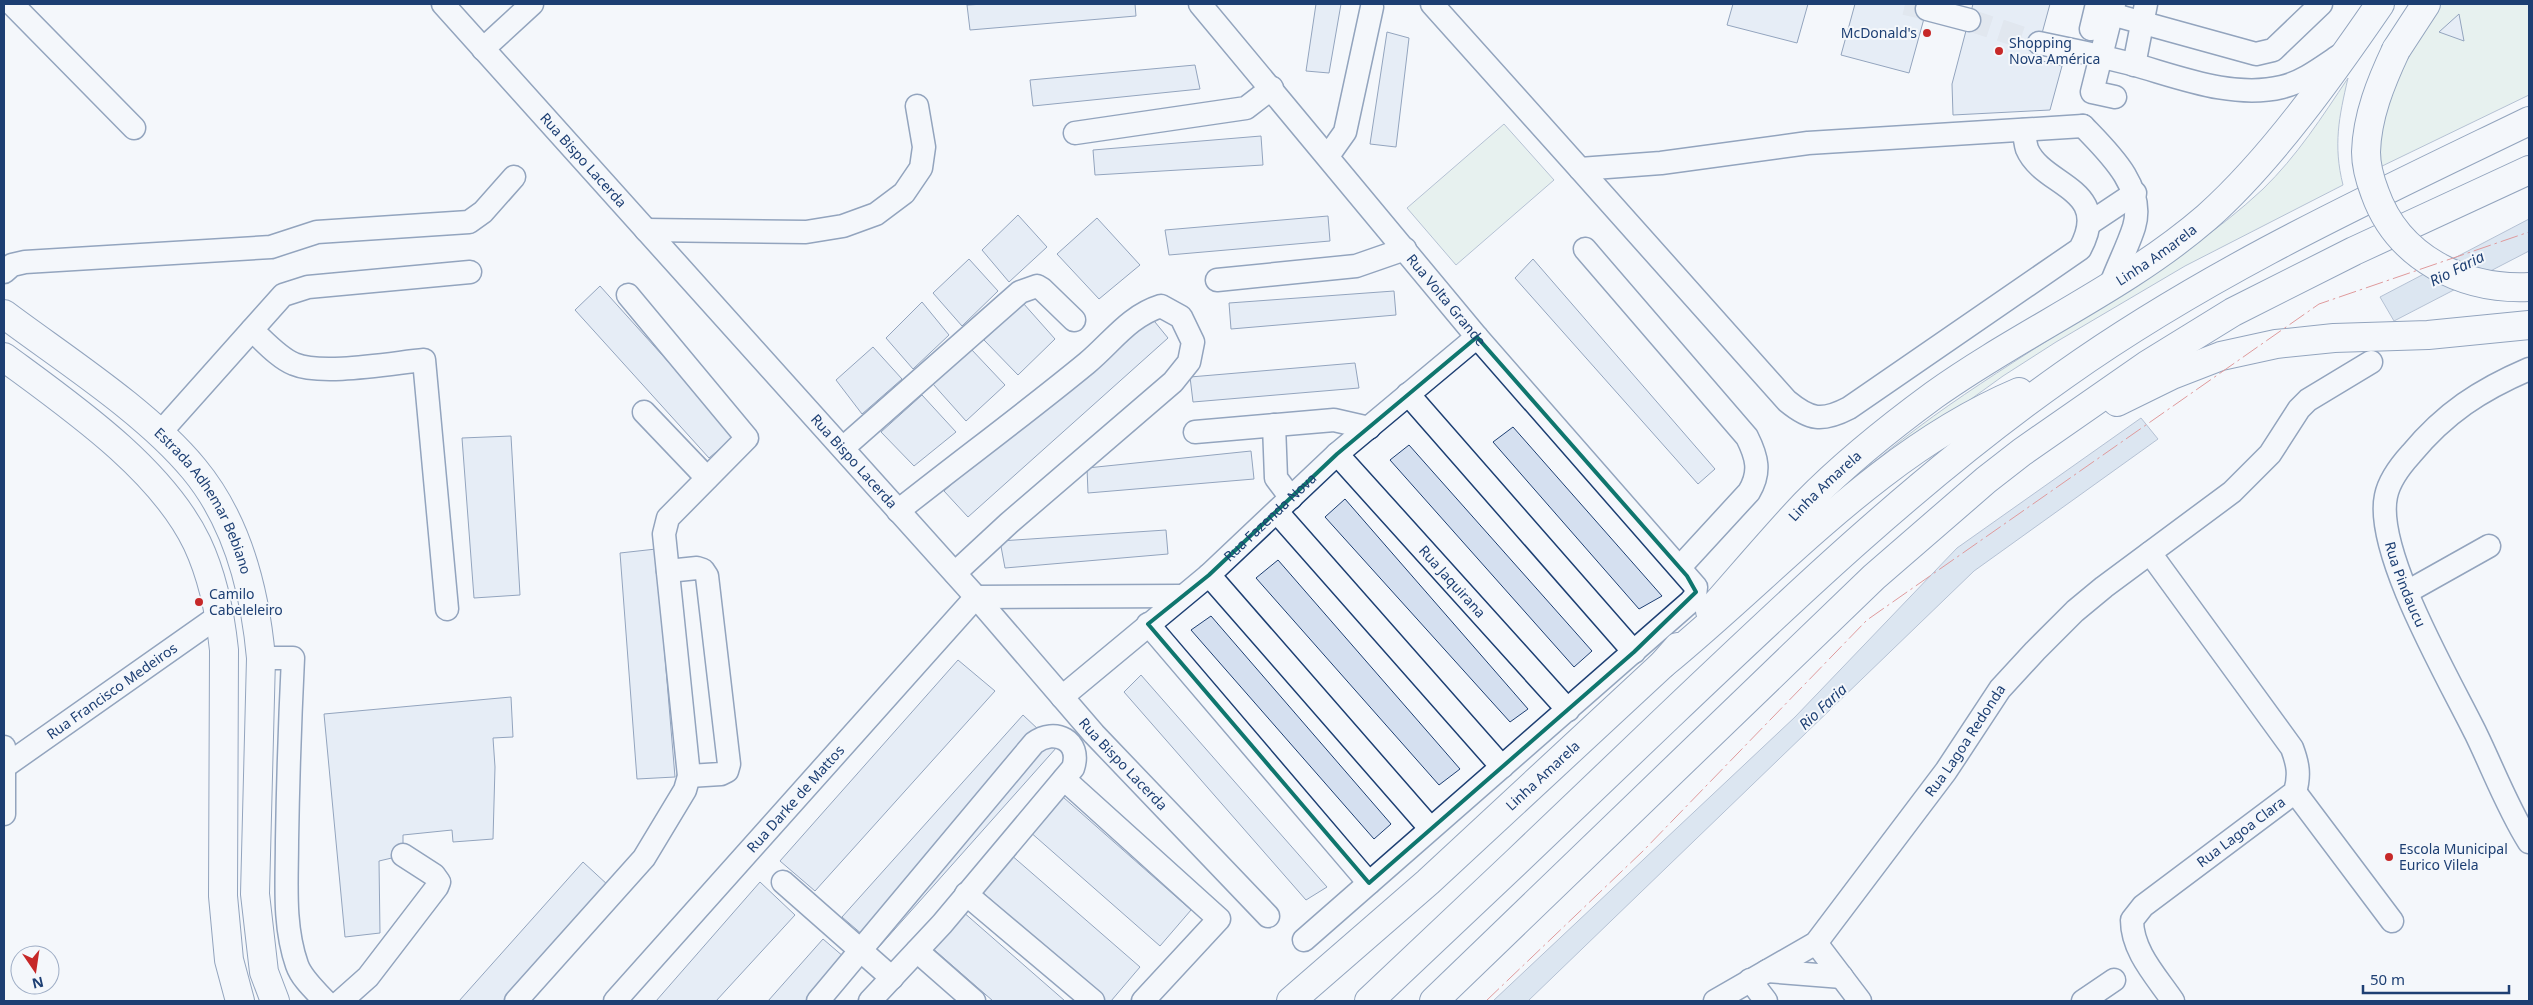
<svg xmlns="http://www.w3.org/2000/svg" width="2533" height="1005" viewBox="0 0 2533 1005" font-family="'Noto Sans',sans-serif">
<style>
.green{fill:#d7e8df;stroke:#687fa3}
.water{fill:#bed0e5;stroke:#687fa3}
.building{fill:#d5e0f0;stroke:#1d3f73}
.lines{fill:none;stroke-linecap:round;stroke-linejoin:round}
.minor-tunnel{stroke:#c9d2e0;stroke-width:22;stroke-dasharray:22 11;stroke-linecap:butt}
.minor-casing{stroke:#1d3f73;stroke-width:25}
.major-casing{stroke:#1d3f73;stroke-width:30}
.highway-casing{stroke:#1d3f73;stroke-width:30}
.minor{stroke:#f4f7fb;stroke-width:22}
.major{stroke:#f4f7fb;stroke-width:28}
.highway{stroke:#f4f7fb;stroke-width:28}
.highway-bridge-casing{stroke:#1d3f73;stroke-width:30;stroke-linecap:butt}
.highway-bridge{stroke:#f4f7fb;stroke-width:28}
.power{stroke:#c62828;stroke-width:1;stroke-dasharray:18 4 2.5 4;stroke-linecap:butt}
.marked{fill:none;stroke:#0f766e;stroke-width:4;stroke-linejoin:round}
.poi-dot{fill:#c62828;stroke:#f4f7fb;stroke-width:2}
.labels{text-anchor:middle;stroke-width:4;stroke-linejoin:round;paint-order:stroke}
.poi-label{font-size:14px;fill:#1d3f73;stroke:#f4f7fb;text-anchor:start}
.street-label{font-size:14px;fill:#1d3f73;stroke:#f4f7fb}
.water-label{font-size:15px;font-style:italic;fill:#1d3f73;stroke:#f4f7fb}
</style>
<rect width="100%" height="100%" fill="#f4f7fb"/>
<g class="green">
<path d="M2439,4H2529V95L2376,169L2383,97Z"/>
<path d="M2348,78C2339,117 2333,145 2343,185L2185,266L2056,342L2003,376L1888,459L1858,476C1935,408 2024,356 2110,301C2164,266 2216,233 2263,189C2297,156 2322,117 2348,78Z"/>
<path d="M1504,124L1554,180L1456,265L1407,208Z"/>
</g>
<g class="water">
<path d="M2529,219V251L2394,321L2380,297Z"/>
<path d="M2141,418L2158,439L1974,571L1528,1001H1493L1795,717L1957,548Z"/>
</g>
<g class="building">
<path d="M985,4H1135L1136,16L970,30L967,5Z"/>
<path d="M1316,4H1341L1329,73L1306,71Z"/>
<path d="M1733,4H1808L1797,43L1727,25Z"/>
<path d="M1855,4H1928L1909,73L1841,55Z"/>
<path d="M1973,4H2050L2035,59L2062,66L2050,110L1953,115L1952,84Z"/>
<path d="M2459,14L2464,41L2439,32Z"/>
<path d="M1387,32L1409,38L1396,147L1370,144Z"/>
<path d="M1195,65L1200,89L1033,106L1030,80Z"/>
<path d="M1261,136L1263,165L1095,175L1093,150Z"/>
<path d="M1018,215L1047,247L1009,282L982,250Z"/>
<path d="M1328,216L1330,241L1169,255L1165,230Z"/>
<path d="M1097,218L1140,265L1099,299L1057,254Z"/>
<path d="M969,259L998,291L962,326L933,293Z"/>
<path d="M1533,259L1715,469L1698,484L1515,278Z"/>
<path d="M600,286L735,436L709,458L575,310Z"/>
<path d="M1394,291L1396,315L1231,329L1229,303Z"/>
<path d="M922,302L949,335L913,369L886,338Z"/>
<path d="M1023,303L1055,339L1018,375L984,340Z"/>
<path d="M1146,311L1168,338L968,517L944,491Z"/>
<path d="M873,347L902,379L862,414L836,380Z"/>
<path d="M971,349L1005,385L966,421L933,384Z"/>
<path d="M1355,363L1359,388L1193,402L1190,377Z"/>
<path d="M922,395L956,432L914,466L881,432Z"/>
<path d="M1513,427L1662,596L1639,609L1493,442Z"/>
<path d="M511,436L520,595L474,598L462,438Z"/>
<path d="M1409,445L1592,651L1574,667L1390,460Z"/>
<path d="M1251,451L1254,479L1088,493L1087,468Z"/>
<path d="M1345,499L1528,709L1510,722L1325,517Z"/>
<path d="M1166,530L1168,554L1005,568L1000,541Z"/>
<path d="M656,549L675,777L637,779L620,553Z"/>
<path d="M1278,560L1460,769L1439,785L1256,578Z"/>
<path d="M1211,616L1391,824L1374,839L1191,630Z"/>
<path d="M958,660L995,691L815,891L780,861Z"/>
<path d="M1141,675L1327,887L1306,900L1124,692Z"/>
<path d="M511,697L513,737L493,738L495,767L493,839L453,842L452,830L403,835V846L396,857L379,861L380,933L345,937L324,714Z"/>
<path d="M1023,715L1057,747L878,948L842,917Z"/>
<path d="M1063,797L1191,910L1160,946L1029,831Z"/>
<path d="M1010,854L1140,967L1111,1001H1106L980,890Z"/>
<path d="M583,862L609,886L507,1001H459Z"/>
<path d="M760,882L795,915L716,1001H656Z"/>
<path d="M962,911L1065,1001H993L930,946Z"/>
<path d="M823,939L858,969L829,1001H768Z"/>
</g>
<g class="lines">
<g class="minor-tunnel">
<path d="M1905,4L1927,9"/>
<path d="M1969,20L2039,43"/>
</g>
<g class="minor-casing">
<g id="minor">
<path d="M12,4L134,128"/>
<path id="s1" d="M443,4L976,597L1094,734L1268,916"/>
<path id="s2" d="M1200,4L1477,337L1696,587L1695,596L1690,602L1304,940"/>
<path d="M1432,4L1580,169L1661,163L1808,143L2083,126"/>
<path d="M2114,4L2092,92L2115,97"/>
<path d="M1927,9L1969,20"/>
<path d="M2111,14L2256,54L2273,50L2321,4"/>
<path d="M2091,29L2097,4"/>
<path d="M2039,43C2070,49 2101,56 2132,64C2179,77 2233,99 2282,87C2303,82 2321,68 2339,56"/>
<path d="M483,49L532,4"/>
<path d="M2134,65L2146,4"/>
<path d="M2083,126C2108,152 2146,187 2134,227C2128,246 2118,265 2111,284"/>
<path d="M1075,133L1246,108L1272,88"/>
<path d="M1328,156L1345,132L1372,7"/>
<path d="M1580,169L1787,401C1810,420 1822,422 1849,408L2080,249C2113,188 2043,187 2027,149C2025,143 2025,136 2023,130"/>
<path d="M2090,223L2135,193"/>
<path d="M646,230L806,232L843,226L876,214L904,193L921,168L924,147L917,106"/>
<path d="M1585,249L1747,437C1757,457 1761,472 1749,492L1680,567"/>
<path d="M4,272L12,265L25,262L271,247L317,232L469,222L483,212L514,177"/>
<path d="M1217,280L1356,266L1405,249"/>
<path d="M252,330C264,341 279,358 294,364C322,376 392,363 424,360L447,609"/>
<path id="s3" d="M2529,369C2480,390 2445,413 2411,454C2401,465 2389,481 2386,496C2374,551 2450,681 2476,734C2493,769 2508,809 2529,842"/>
<path d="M1408,394L1634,652"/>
<path d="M644,412L707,478"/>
<path d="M1274,425L1276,478L1291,498"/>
<path d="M1195,432L1334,420L1369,428"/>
<path d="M159,434L283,295L308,287L470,272"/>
<path d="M843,448L1020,292L1037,286L1042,289L1074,320"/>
<path id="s4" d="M1337,454L1568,710"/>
<path d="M898,511C961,461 1025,414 1087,363C1112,342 1129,316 1161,306L1181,317L1193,342L1189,362L1173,382L1009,523L955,573"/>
<path d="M1277,512L1502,767"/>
<path d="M2150,553L2292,748C2298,764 2300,775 2295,792L2143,906L2132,920C2132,951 2156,976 2173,1001"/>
<path d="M668,571L697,568L703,570L707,576L729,764L727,771L721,774L689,776"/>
<path d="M1209,575L1430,828"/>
<path d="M2407,592L2489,546"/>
<path d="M976,597L1182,596"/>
<path d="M1148,624L1369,883"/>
<path d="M261,658H293C290,719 288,780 287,841C287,882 283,925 297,965C302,979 315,990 325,1001"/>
<path id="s5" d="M1062,697L1209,575L1337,454L1477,337"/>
<path d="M4,747V814"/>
<path id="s6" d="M4,767L220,615"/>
<path d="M1064,779L1219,919L1143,1001"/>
<path d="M2295,792L2392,921"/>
<path d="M783,882L892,978"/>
<path d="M966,894L1093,1001"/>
<path d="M1816,943L1860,1001"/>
<path d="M917,951L974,1001"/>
<path d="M1767,971L1842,977"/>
<path d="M1750,980L1766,1001"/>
<path d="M341,1001L368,977L437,887L439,882L434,875L403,855"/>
<path d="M516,1001L644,858L685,790L689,776L664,534L668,518L747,438L628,295"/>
<path id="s7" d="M615,1001L976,597"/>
<path d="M818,1001L1034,743C1055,727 1082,741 1073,768L942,924L870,1001"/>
<path id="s8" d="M1715,1001L1816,943L1946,771L2000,689L2035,651L2075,611L2104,587L2232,492L2270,454L2299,409L2308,400L2371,362"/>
<path d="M2083,1001L2114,980"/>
</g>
</g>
<g class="major-casing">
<g id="major">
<path id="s9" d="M4,314C64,359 146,411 194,469C238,522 255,591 261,658L255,894L264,972L275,1001"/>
<path d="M4,357C69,405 161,468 197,543C213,577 220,612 224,650L223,896L229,960L240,1001"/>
<path id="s10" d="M1710,611C1742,575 1772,539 1805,504C1844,464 1889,428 1934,395C2022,332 2125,288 2207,217C2271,160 2332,74 2380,4"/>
<path id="s11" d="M1291,1001L1428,882L1663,664L1678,647"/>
</g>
</g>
<g class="highway-casing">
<g id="highway">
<path d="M2396,50L2426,4"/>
<path d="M2117,402L2172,375L2221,356L2276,344L2334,338L2428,335L2529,325"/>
<path d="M1663,664C1778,570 1880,451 2019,392"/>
<path d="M1369,1001C1469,907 1569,812 1668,717C1795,596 1921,476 2064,375C2209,272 2370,198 2529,121"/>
<path d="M1434,1001L1874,577L1986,480L2022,452L2147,365L2233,312L2354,251L2529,170"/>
</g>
</g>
<use href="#minor" class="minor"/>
<use href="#major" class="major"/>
<use href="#highway" class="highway"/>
<g class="highway-bridge-casing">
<path id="highway-bridge" d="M2396,50C2381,82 2367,116 2366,152C2366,166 2370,180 2375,193C2398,258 2463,290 2529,287"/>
</g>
<use href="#highway-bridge" class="highway-bridge"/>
<path class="power" d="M1486,1001L1643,851L1867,620L2319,304L2529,232"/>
</g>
<path d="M0 0H2533V1005H0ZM1477,337L1687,576L1696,592L1634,652L1369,883L1148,624L1209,575L1337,454Z" fill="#f4f7fb" fill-opacity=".55" fill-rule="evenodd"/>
<path class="marked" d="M1477,337L1687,576L1696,592L1634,652L1369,883L1148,624L1209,575L1337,454Z"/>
<g class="poi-dot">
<circle cx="1927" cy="33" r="5"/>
<circle cx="1999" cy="51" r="5"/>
<circle cx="199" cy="602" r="5"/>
<circle cx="2389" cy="857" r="5"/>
</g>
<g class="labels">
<g class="poi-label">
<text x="1917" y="38" text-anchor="end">McDonald's</text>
<text x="2009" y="48">Shopping<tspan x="2009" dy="16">Nova América</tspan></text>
<text x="209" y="599">Camilo<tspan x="209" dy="16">Cabeleleiro</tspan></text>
<text x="2399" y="854">Escola Municipal<tspan x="2399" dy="16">Eurico Vilela</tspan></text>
</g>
<g class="street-label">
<text dy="5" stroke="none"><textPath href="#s1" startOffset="210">Rua Bispo Lacerda</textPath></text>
<text dy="5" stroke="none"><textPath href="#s10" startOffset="575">Linha Amarela</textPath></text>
<text dy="5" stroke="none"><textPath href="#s2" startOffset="385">Rua Volta Grande</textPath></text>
<text dy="5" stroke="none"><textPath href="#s1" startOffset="615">Rua Bispo Lacerda</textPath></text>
<text dy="5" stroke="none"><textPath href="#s10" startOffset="170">Linha Amarela</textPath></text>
<text dy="5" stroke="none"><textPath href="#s9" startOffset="278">Estrada Adhemar Bebiano</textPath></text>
<text dy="5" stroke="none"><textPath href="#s5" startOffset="275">Rua Fazenda Nova</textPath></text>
<text dy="5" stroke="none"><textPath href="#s4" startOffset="172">Rua Jaquirana</textPath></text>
<text dy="5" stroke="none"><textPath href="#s3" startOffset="288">Rua Pindaucu</textPath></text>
<text dy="5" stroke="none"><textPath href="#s6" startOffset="132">Rua Francisco Medeiros</textPath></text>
<text dy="5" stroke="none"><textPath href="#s8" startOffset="368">Rua Lagoa Redonda</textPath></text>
<text dy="5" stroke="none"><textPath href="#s1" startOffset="1020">Rua Bispo Lacerda</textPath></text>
<text dy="5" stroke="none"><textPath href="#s11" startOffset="338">Linha Amarela</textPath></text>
<text dy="5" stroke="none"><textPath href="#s7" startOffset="271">Rua Darke de Mattos</textPath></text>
<text transform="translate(2241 832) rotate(-37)" y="5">Rua Lagoa Clara</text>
</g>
<g class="water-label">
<text transform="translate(2457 269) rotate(-27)" y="5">Rio Faria</text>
<text transform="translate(1823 707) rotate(-43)" y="5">Rio Faria</text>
</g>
</g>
<rect width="2533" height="1005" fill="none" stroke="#1d3f73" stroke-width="10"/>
<g transform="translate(35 970) rotate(167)"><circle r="24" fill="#f4f7fb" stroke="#9eadc5"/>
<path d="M0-4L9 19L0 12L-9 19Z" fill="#c62828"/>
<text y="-8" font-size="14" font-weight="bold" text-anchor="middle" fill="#1d3f73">N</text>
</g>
<path d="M2363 985v8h146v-8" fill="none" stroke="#1d3f73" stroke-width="2.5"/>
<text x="2370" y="985" font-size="15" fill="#1d3f73" stroke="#f4f7fb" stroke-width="4" paint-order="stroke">50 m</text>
</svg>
